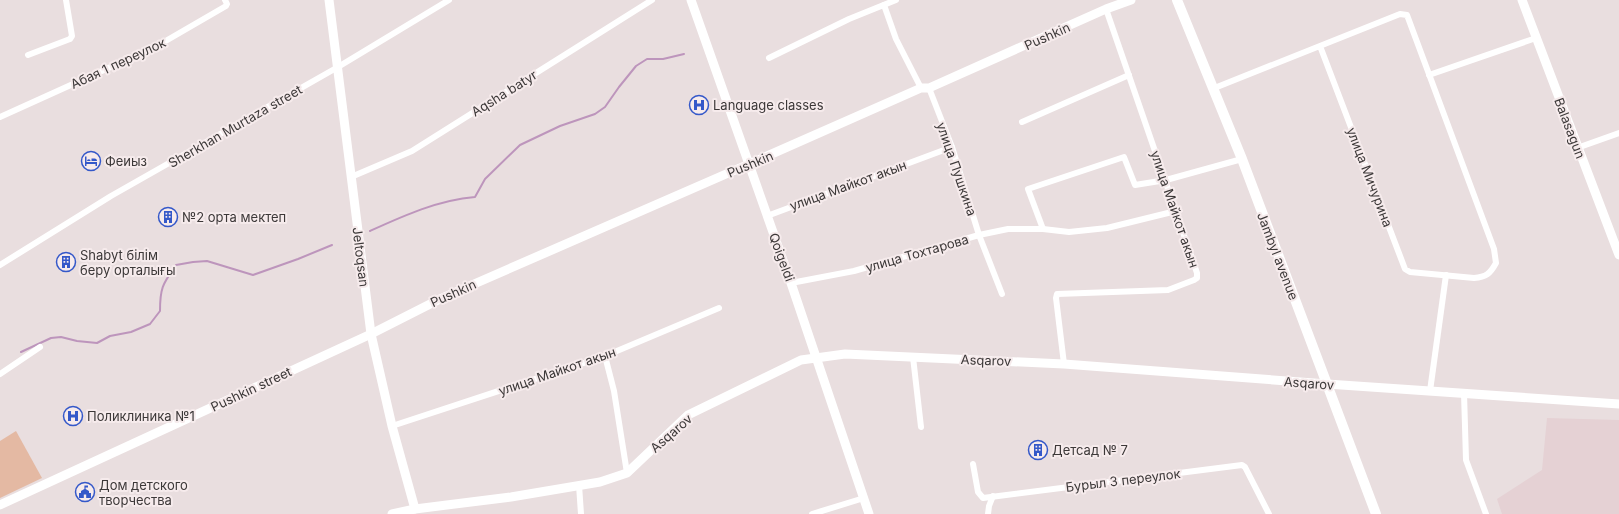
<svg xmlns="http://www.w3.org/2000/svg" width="1619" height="514" viewBox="0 0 1619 514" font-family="Inter,sans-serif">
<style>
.built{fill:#e5d1d4}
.green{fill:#e4b9a3}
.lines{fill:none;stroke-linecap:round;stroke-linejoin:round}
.stream{stroke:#bd95bc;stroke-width:2}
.street{stroke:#fff;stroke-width:6}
.secondary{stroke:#fff;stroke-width:9}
.primary{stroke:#fff;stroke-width:10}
.labels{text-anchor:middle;stroke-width:4;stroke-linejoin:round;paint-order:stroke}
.street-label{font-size:13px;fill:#3c3838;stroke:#f6ebec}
.poi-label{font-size:13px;fill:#3c3838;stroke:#f6ebec;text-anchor:start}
</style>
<rect width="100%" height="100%" fill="#e9dedf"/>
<path class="built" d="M1547,418L1619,420V514H1502L1497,499L1542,470Z"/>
<path class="green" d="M16,431L42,478L0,498V441Z"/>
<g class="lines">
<g class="stream">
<path d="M370,231C403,216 438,200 475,197L485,179L520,145L560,126L595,114L605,107L619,87L636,66L647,59H663L684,54"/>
<path d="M21,352L51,338L61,337L77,341L97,343L110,336L131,332L150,324L160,311C160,287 163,284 176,265L193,262L207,261L253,275L298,259L332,245"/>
</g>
<g class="street">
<path d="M884,5L896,39L921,88"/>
<path d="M28,55L70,39L72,36L66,0"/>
<path d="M769,58L849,19L896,0"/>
<path d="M1429,75L1536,38"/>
<path d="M929,88L952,147L979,235L1002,294"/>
<path d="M1212,89L1400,14L1407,15L1494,249L1496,263C1490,274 1486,277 1474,278L1410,272L1405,269L1320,46"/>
<path d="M0,117L157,46L226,6L227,4L225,0"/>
<path d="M1022,122L1129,75"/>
<path d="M1577,148L1619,133"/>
<path d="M351,177L412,151L652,0"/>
<path d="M767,216L952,147"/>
<path d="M1043,229L1028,189L1124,157L1135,185L1166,180L1242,159"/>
<path d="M0,265L111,196L338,67L449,0"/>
<path d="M791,283L854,271L979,235L1008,229H1043L1069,232L1107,228L1176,211"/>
<path d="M605,356L614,391L627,473"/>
<path d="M913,357L921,427"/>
<path d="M1064,364L1056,298L1057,294L1168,290L1194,280L1197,278V273L1106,9"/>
<path d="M0,374L40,347"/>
<path d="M1430,391L1446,275"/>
<path d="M1464,393L1466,460L1486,514"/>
<path d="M392,426L605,356L719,308"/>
<path d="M973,464L978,492L983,498L1242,465L1245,467L1269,514"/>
<path d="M579,485L581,514"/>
<path d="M812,514L864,498"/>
<path d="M988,514L989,506L993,496"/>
</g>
<g class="secondary">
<path d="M329,0L371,334L392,426L415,509"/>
<path d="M691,0L791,283L869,514"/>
<path d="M1522,0L1619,255"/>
<path d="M0,505L371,334L442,298L749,164L921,88H929L1106,9L1131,0"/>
<path d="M392,514L415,509L511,497L600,482L627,473L688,415L801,360L845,354L1064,364L1327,384L1619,404"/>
</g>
<path class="primary" d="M1177,0L1242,159L1376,514"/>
</g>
<defs>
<g id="hospital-ring" transform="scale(1)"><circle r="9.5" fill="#f6ebec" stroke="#3458c9" stroke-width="1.5"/><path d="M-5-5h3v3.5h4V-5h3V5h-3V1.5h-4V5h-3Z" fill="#3458c9"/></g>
<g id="hotel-ring" transform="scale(1)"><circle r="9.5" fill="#f6ebec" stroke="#3458c9" stroke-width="1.5"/><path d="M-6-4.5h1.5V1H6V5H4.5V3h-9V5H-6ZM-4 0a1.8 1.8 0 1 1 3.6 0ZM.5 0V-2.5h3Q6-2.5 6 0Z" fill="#3458c9"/></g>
<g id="building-ring" transform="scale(1)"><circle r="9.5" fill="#f6ebec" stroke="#3458c9" stroke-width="1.5"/><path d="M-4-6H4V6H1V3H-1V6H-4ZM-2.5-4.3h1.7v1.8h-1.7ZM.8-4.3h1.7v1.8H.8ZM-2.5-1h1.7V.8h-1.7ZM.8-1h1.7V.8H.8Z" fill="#3458c9"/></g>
<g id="civic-ring" transform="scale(1)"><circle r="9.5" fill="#f6ebec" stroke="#3458c9" stroke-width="1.5"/><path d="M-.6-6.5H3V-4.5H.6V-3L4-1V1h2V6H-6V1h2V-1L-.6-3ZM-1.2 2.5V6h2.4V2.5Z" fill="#3458c9"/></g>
</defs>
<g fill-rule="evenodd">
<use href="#hospital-ring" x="699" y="105"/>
<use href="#hotel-ring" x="91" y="161"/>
<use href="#building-ring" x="168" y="217"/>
<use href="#building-ring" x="66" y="262"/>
<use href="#hospital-ring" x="73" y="416"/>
<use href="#building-ring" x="1038" y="450"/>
<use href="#civic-ring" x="85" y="492"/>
</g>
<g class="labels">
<g class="street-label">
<text transform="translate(1047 36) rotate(-24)" y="5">Pushkin</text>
<text transform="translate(118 63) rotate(-25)" y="5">Абая 1 переулок</text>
<text transform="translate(504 93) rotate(-32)" y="5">Aqsha batyr</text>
<text transform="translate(235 126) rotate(-30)" y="5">Sherkhan Murtaza street</text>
<text transform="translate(1570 128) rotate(69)" y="5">Balasagun</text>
<text transform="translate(750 164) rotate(-23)" y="5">Pushkin</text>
<text transform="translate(957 169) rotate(71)" y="5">улица Пушкина</text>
<text transform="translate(1370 177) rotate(69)" y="5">улица Мичурина</text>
<text transform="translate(848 185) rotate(-20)" y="5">улица Майкот акын</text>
<text transform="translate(1175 209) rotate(71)" y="5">улица Майкот акын</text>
<text transform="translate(917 253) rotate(-16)" y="5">улица Тохтарова</text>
<text transform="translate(1278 256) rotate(69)" y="5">Jambyl avenue</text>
<text transform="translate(361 257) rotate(83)" y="5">Jeltoqsan</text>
<text transform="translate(782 257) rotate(70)" y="5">Qoigeldi</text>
<text transform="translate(453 293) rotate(-24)" y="5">Pushkin</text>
<text transform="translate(986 360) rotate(2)" y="5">Asqarov</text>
<text transform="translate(557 371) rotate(-19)" y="5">улица Майкот акын</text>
<text transform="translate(1309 383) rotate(4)" y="5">Asqarov</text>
<text transform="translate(251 389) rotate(-25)" y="5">Pushkin street</text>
<text transform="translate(671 433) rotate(-41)" y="5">Asqarov</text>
<text transform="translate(1123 480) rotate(-7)" y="5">Бурыл 3 переулок</text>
</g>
<g class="poi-label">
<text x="713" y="110">Language classes</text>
<text x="105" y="166">Феиыз</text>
<text x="182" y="222">№2 орта мектеп</text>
<text x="80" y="260">Shabyt білім<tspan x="80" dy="15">беру орталығы</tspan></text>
<text x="87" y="421">Поликлиника №1</text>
<text x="1052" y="455">Детсад № 7</text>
<text x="99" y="490">Дом детского<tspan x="99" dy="15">творчества</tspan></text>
</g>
</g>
</svg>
